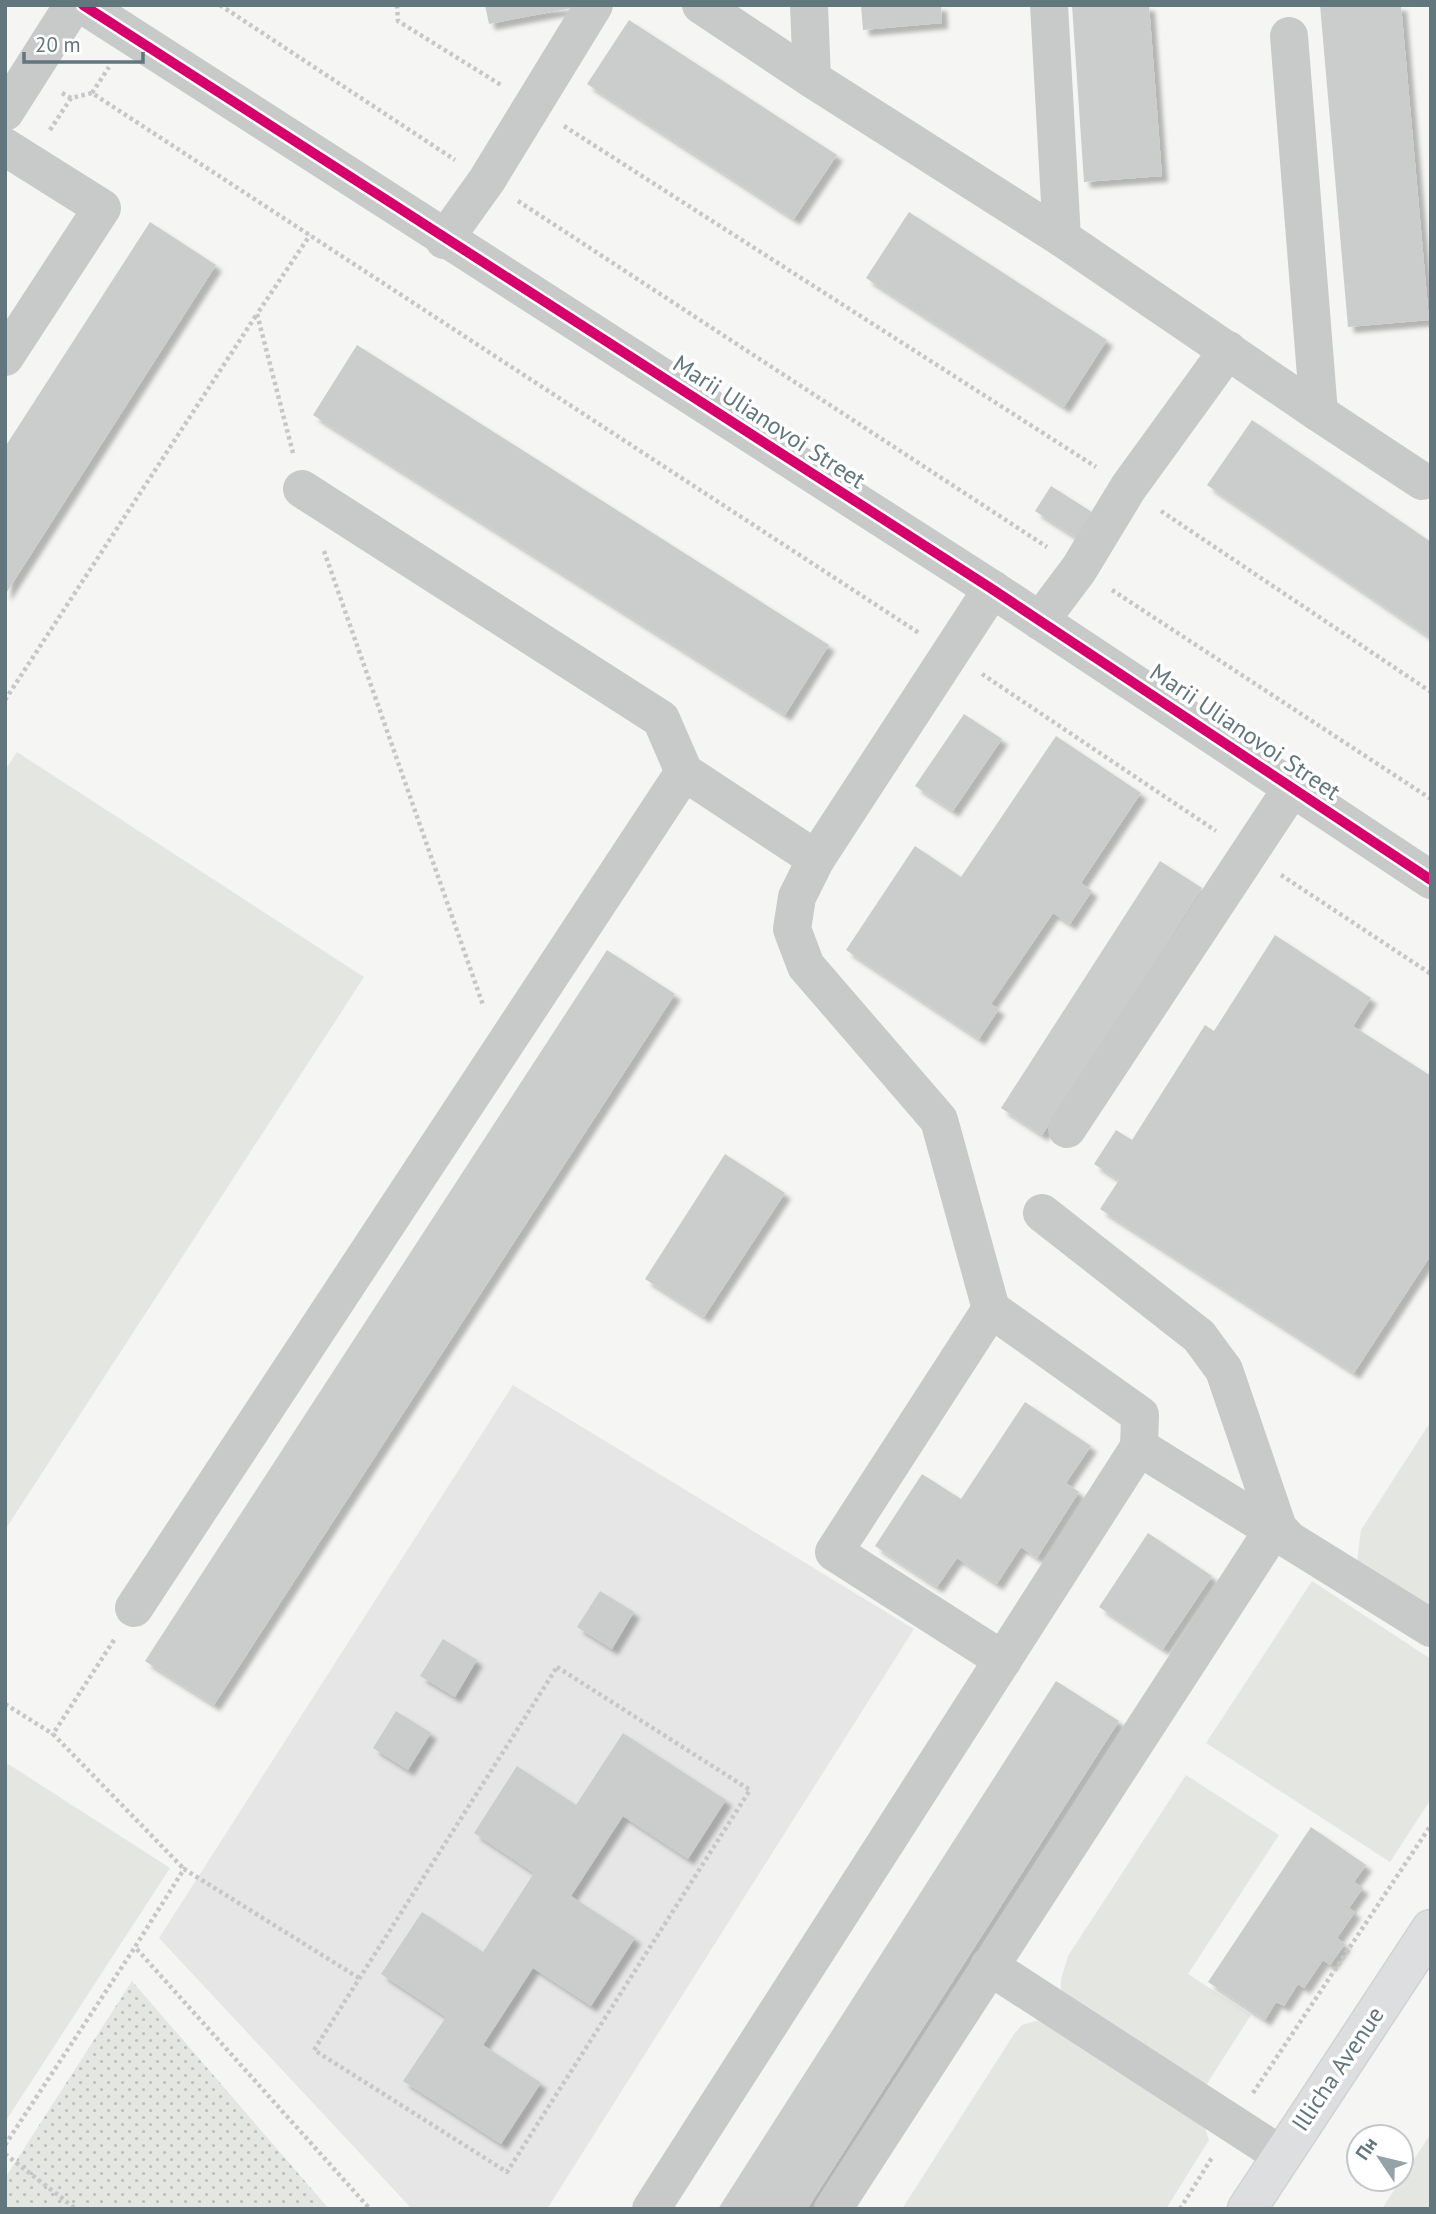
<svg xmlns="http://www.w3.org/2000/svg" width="1436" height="2214" viewBox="0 0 1436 2214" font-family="'PT Sans',sans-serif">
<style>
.built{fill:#e5e6e5}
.grass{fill:#e4e7e1}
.park{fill:url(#park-dots)}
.building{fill:#cbcdcd;filter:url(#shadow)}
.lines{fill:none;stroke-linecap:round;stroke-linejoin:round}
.major-casing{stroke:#d1d2d2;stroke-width:41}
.path{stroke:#c6c7c8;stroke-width:4.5;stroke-dasharray:3.5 3.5;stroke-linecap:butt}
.minor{stroke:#c8caca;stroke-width:38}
.major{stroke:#dddedf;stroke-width:38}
.cycleway-casing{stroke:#fff;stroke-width:15}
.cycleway{stroke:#d6006c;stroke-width:10}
.labels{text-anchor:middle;stroke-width:7;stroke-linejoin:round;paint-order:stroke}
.street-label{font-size:24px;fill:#62767e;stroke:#fff}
</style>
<defs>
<pattern id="park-dots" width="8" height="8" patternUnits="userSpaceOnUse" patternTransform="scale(1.75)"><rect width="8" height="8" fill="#e4e7e1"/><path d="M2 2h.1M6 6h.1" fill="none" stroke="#bcc0bc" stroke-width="1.8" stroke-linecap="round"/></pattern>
<filter id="shadow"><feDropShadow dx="6" dy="6" stdDeviation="2" flood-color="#0004"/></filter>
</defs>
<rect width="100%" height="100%" fill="#f5f5f4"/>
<path class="built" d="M513,1385L914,1629L547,2209H412L159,1938Z"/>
<g class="grass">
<path d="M17,752L364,977L5,1530V770Z"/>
<path d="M1431,1421V1608L1357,1562L1361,1530Z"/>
<path d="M1312,1581L1431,1659V1799L1390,1862L1206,1743Z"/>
<path d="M5,1762L170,1868L5,2122Z"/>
<path d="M1186,1775L1279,1835L1188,1974L1251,2015L1203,2090L1065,1998L1061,1989V1979L1068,1956Z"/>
<path d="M1043,2019L1203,2122L1209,2140L1166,2209H902L1014,2034L1022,2025Z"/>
<path d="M1431,2133V2209H1382Z"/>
</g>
<path class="park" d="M132,1981L329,2209H5V2178Z"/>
<g class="building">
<path d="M485,5H571L572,8L489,24Z"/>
<path d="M861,5H941L942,23L863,30Z"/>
<path d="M1072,5H1149L1162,176L1084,182Z"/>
<path d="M1320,5H1401L1429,320L1348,327Z"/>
<path d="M629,20L837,155L794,219L587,84Z"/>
<path d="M909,212L1107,340L1064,407L866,278Z"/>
<path d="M150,222L216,265L5,595V447Z"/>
<path d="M357,345L829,645L785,715L313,415Z"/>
<path d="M1252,420L1431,542V638L1207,485Z"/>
<path d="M1051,486L1095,514L1079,539L1035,511Z"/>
<path d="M964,714L1002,739L953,811L915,786Z"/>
<path d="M1056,736L1141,793L1081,883L1092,891L1070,924L1053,913L991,1004L999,1009L979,1039L846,950L915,846L961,877Z"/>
<path d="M1160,861L1202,888L1042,1135L1001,1108Z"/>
<path d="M1275,935L1371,998L1353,1026L1431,1076V1255L1354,1373L1100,1209L1119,1180L1094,1164L1116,1130L1132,1140L1205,1025L1214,1031Z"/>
<path d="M607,950L675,994L214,1705L145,1661Z"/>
<path d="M725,1154L785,1193L704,1317L645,1279Z"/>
<path d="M1025,1402L1091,1446L1066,1483L1079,1492L1037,1558L1021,1547L997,1584L957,1558L937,1587L875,1546L922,1474L961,1499Z"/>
<path d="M1148,1533L1212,1576L1163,1649L1099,1607Z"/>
<path d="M600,1591L634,1612L612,1649L577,1627Z"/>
<path d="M443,1639L477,1660L455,1697L420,1676Z"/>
<path d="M1056,1681L1119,1721L807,2209H718Z"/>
<path d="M396,1711L431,1733L408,1770L373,1748Z"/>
<path d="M623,1733L726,1800L688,1859L623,1816L571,1896L635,1938L591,2006L533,1968L483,2045L541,2083L501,2144L403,2081L446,2017L381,1974L422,1912L483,1952L534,1873L474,1833L517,1766L576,1805Z"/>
<path d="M1311,1827L1366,1865L1354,1882L1363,1888L1349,1908L1355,1912L1337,1938L1345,1944L1330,1965L1323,1960L1304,1988L1298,1984L1284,2006L1276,2002L1265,2020L1208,1982Z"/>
</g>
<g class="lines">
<g class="major-casing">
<path id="major" d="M1247,2209L1431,1929"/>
</g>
<g class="path">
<path d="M220,5L455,160"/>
<path d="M397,5L398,21L501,85"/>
<path d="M5,6L6,5"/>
<path d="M62,93L71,98L92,93L919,633"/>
<path d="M92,93L109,67"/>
<path d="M564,126L1096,467"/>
<path d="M50,130L71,98"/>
<path d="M518,201L1047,547"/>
<path d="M293,453L257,314L310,235"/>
<path d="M1161,511L1431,692"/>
<path d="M324,551L483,1005"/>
<path d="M1112,590L1431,799"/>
<path d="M982,674L1216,831"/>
<path d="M5,700L257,314"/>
<path d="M1281,875L1431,974"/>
<path d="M114,1640L53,1734L184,1869"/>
<path d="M557,1667L750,1790L507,2172L314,2050Z"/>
<path d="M5,1704L53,1734"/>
<path d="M359,1978L184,1869L135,1947L370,2209"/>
<path d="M1253,2093L1431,1825"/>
<path d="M5,2145L135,1947"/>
<path d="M5,2154L76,2209"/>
<path d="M1180,2209L1213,2156"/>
</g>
<g class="minor">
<path d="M83,5L992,589L1431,880"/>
<path d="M701,5L812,79"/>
<path d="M809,5L812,79L1062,238"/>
<path d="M1049,5L1062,238L1319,413"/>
<path d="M1289,36L1319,413L1422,481"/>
<path d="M5,112L73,5"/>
<path d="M5,147L102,208L5,357"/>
<path d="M444,240L487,180L594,5"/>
<path d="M302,489L661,719L684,772"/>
<path d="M1040,621L1079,569L1128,488L1228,350"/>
<path d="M1067,1129L1292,788"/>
<path d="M1042,1213L1199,1336L1224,1370L1278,1528L1287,1538"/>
<path d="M991,1309L834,1552L1003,1660"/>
<path d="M1139,1447L1431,1628"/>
<path d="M134,1608L684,772L816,859L992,589"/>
<path d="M989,1966L1281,2155"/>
<path d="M651,2209L1139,1447L1140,1415L991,1309L939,1120L806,966L792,929L797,897L816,859"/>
<path d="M833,2209L1273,1530"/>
</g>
<use href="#major" class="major"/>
<g class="cycleway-casing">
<path id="cycleway" d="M83,5L992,589L1431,880"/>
</g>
<use href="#cycleway" class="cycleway"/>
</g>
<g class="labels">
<g class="street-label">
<text transform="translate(769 422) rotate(33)" y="8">Marii Ulianovoi Street</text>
<text transform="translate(1245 732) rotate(34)" y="8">Marii Ulianovoi Street</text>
<text transform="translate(1338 2069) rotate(-56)" y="8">Illicha Avenue</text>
</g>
</g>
<rect width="1436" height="2214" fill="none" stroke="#62767e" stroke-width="14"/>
<g transform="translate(1380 2158) rotate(305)"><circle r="33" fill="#ffffff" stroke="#c0c8cb" stroke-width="2"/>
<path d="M0-5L12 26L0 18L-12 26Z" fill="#95a2a7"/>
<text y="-10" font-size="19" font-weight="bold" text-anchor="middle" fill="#62767e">Пн</text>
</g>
<path d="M24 52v10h119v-10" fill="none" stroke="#62767e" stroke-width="3.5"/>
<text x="35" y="52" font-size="21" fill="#62767e" stroke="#ffffff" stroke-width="5" paint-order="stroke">20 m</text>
</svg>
